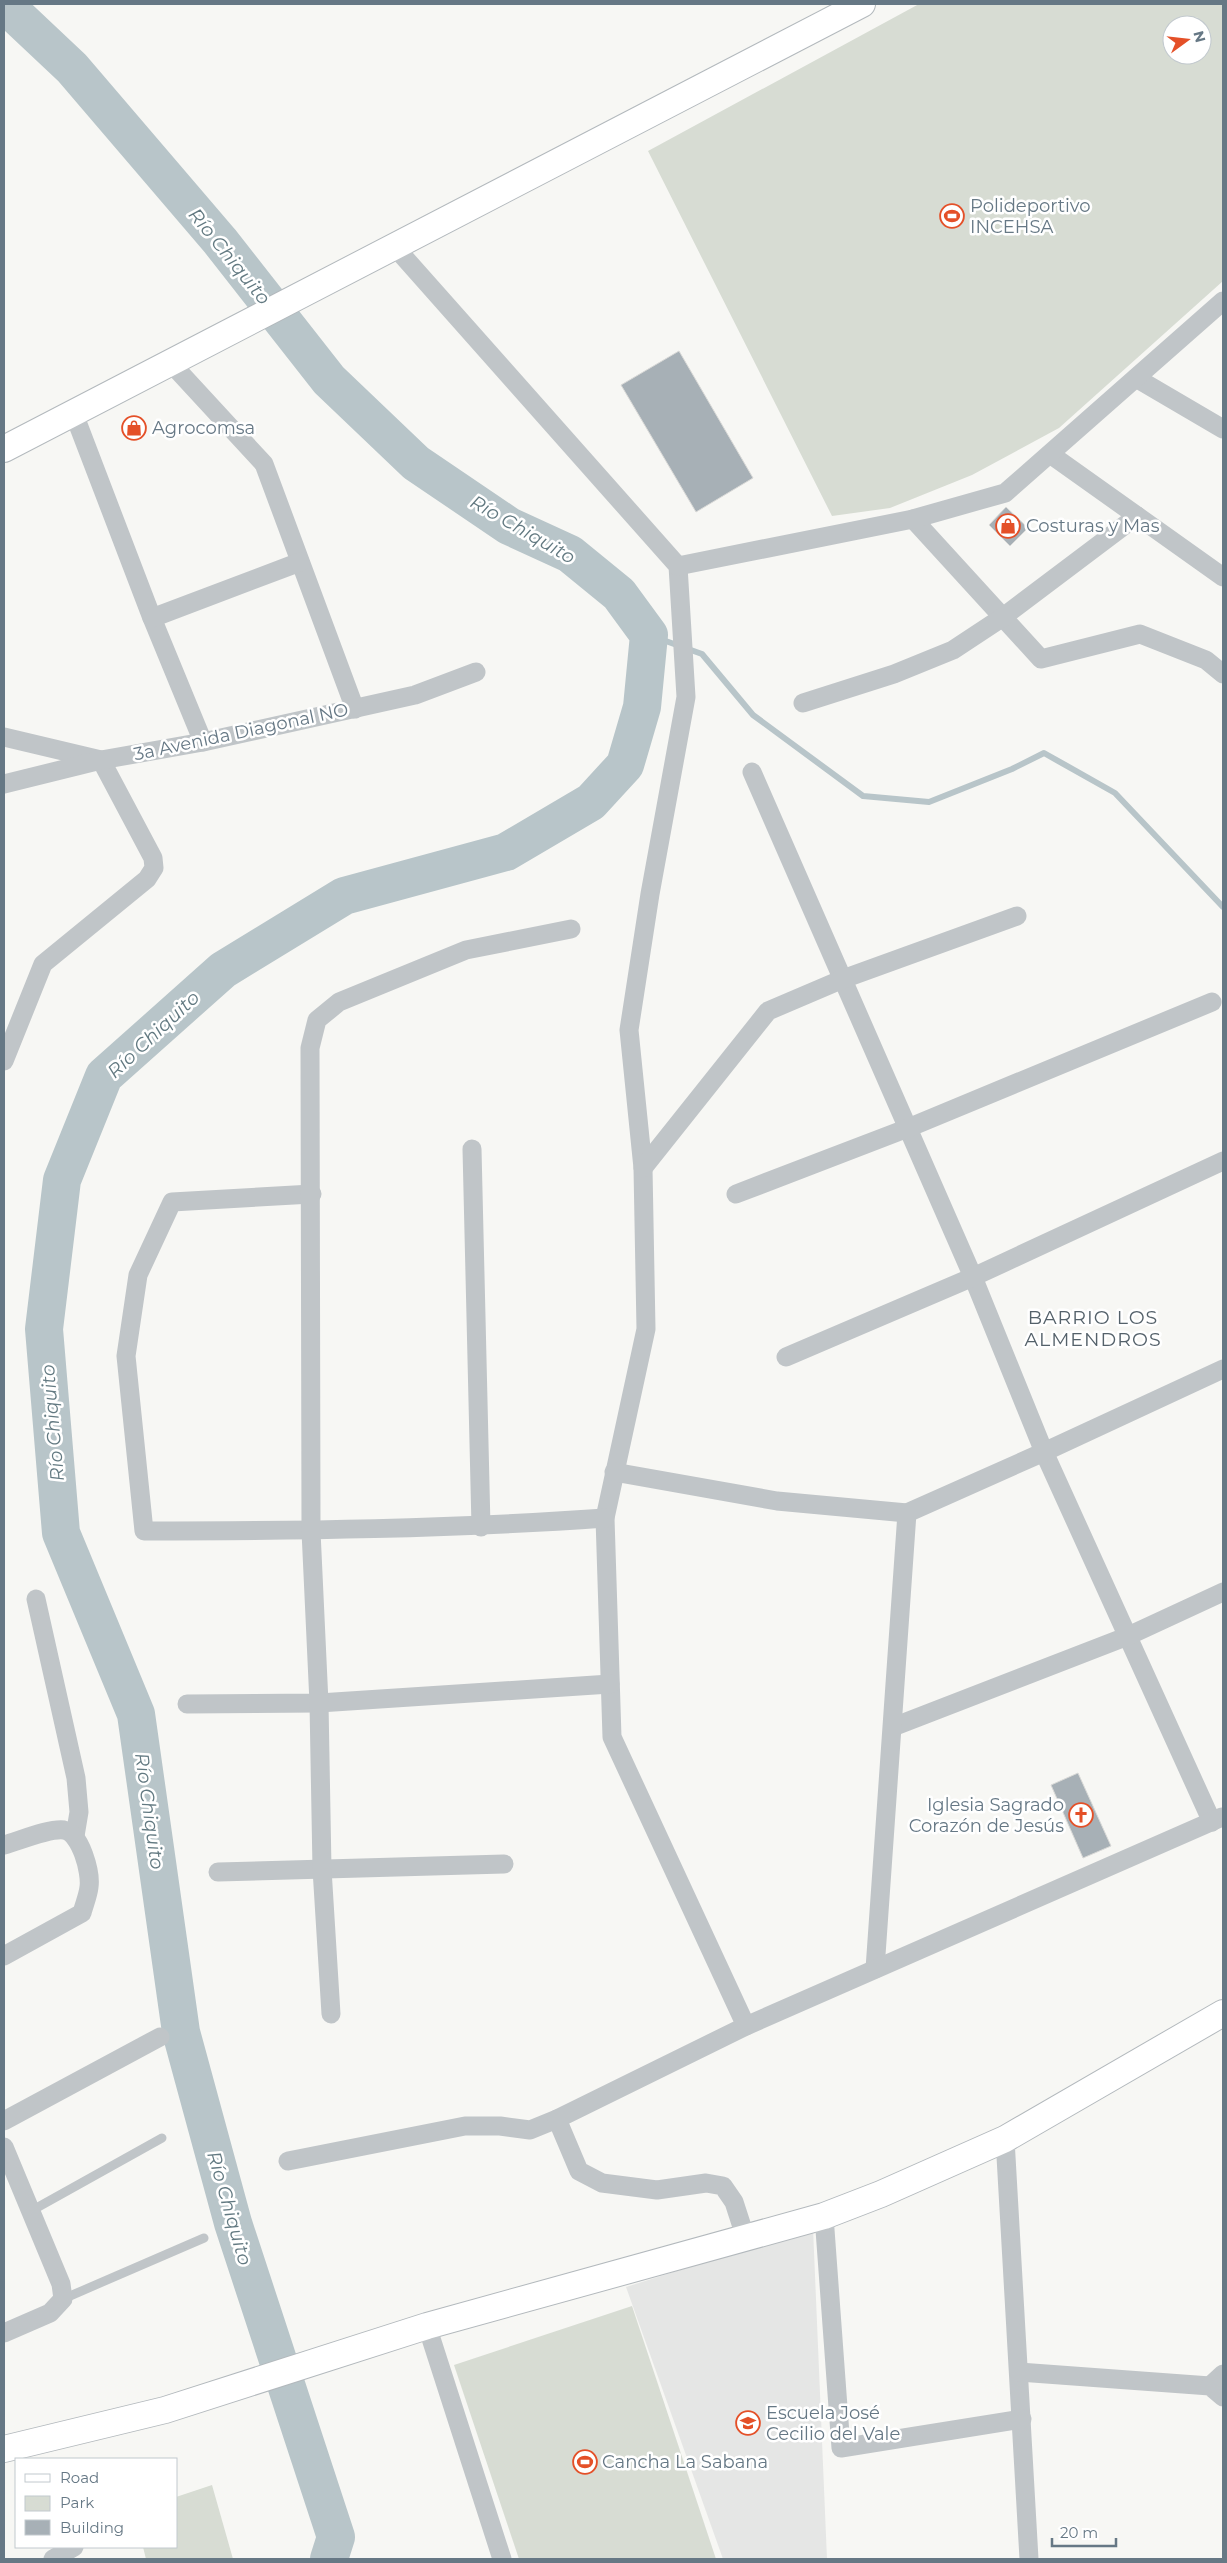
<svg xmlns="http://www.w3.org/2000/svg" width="1227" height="2563" viewBox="0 0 1227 2563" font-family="Montserrat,sans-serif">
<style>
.built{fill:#e5e6e5}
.green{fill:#d7dcd3;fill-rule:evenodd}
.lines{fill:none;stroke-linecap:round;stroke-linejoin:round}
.stream{stroke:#b8c5c9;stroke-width:6}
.river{stroke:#b8c5c9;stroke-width:38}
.building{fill:#a7b0b6;stroke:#d9d9d7}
.secondary-casing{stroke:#b3b9bd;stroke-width:28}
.lane{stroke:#c0c5c8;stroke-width:9}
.street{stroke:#c0c5c8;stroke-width:19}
.secondary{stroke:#fff;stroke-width:26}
.labels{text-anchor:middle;stroke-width:5;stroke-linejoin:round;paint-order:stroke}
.poi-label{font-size:18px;fill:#667885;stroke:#fff;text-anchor:start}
.street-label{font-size:18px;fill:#667885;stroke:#fff}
.water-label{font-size:19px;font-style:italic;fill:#627981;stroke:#fff}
.neighbourhood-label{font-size:19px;letter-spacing:1px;fill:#54616a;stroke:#fff}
</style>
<rect width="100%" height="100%" fill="#f7f7f4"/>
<path class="built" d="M813,2228L827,2559H723L626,2287Z"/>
<g class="green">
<path d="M919,4H1223V281L1059,428L972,475L890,508L832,516L648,151ZM1172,25H1202V55H1172Z"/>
<path d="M632,2306L716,2559H519L454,2365Z"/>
<path d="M212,2485L233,2559H146L143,2547H176V2497Z"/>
</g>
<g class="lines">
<path class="stream" d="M649,635L702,654L753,715L863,796L929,802L1012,769L1044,753L1115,793L1223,907"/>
<path class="river" d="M4,4L72,68L220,241L329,380L416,463L509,526L570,554L619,594L649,635L642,707L625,765L591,802L506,852L344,896L223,970L104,1076L62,1180L44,1329L61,1533L136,1714L181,2032L233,2223L336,2537L329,2559"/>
</g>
<g class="building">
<path d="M679,351L753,478L696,512L621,385Z"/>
<path d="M1006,507L1028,528L1010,546L989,525Z"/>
<path d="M1078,1773L1111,1846L1083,1858L1051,1785Z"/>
</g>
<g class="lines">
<g class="secondary-casing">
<g id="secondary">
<path d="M4,449L862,4"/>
<path d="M4,2449L165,2410L427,2326L824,2216L881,2194L1005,2139L1223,2013"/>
</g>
</g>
<g class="lane">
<path d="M31,2211L162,2138"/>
<path d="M63,2299L204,2238"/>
</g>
<g class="street">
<path d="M395,247L678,566L686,697L650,894L629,1030L643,1168L646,1329L605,1518L612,1737L746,2026"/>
<path d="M170,362L264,464L355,709"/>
<path d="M1136,378L1223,429"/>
<path d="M74,414L152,618L203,742"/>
<path d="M1050,454L1223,577"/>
<path d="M913,519L1041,659L1140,634L1206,660L1223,674"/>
<path d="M678,566L913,519L1005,493L1223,301"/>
<path d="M152,618L300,562"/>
<path d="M803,703L894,674L953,650L1003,617L1137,516"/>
<path d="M4,737L101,760L153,858L154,868L147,879L43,964L4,1061"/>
<path d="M752,772L973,1277L1044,1452L1212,1822"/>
<path d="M4,784L101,760L203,742L415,695L476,672"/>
<path d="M472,1149L481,1527"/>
<path d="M643,1168L768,1011L843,979L1017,916"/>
<path d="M312,1194L172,1202L138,1275L126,1356L144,1531C298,1531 451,1529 605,1518"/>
<path d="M736,1194L908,1128L1212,1002"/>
<path d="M786,1357L973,1277L1223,1161"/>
<path d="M614,1472L777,1501L907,1513"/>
<path d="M36,1599L76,1778L79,1812L75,1836"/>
<path d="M187,1704L319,1703L610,1684"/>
<path d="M893,1727L1128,1636L1223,1592"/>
<path d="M4,1845C19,1841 49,1828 64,1830C81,1833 91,1873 89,1887C88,1896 84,1905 82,1913L4,1956"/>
<path d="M218,1872L504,1864"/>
<path d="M875,1969L907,1513L1044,1452L1223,1369"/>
<path d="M331,2014L322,1869L319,1703L311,1531L310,1048L317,1020L339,1002L466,950L571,929"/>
<path d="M4,2121L160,2037"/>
<path d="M1005,2139L1029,2559"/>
<path d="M4,2147L61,2284L63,2299L50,2313L4,2333"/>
<path d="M288,2161L465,2126H500L530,2130L557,2119"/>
<path d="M824,2216L841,2448L1022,2419"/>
<path d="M745,2236L734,2202L723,2186L706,2183L657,2190L602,2183L579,2171L557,2119L746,2026L1222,1817"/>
<path d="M427,2326L502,2559"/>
<path d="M1019,2372L1210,2386L1223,2397"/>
<path d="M1210,2386L1223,2374"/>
<path d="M53,2559L74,2547"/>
</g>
<use href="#secondary" class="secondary"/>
</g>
<defs>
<g id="stadium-ring" transform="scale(1.25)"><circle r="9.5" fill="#fff" stroke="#e45028" stroke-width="1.5"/><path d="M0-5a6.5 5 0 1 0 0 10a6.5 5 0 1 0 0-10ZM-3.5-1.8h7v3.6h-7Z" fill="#e45028"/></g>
<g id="shop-ring" transform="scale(1.25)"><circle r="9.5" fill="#fff" stroke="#e45028" stroke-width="1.5"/><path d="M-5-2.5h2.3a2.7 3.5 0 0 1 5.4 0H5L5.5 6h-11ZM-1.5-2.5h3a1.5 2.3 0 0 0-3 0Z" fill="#e45028"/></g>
<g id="church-ring" transform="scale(1.25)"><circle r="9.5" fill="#fff" stroke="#e45028" stroke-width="1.5"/><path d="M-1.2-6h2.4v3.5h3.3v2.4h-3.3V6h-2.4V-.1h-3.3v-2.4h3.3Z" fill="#e45028"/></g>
<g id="school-ring" transform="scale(1.25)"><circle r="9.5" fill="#fff" stroke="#e45028" stroke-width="1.5"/><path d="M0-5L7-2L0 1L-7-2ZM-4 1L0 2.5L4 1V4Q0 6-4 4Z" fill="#e45028"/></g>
</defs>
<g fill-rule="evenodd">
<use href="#stadium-ring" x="952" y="216"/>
<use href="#shop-ring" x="134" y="428"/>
<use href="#shop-ring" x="1008" y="526"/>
<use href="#church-ring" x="1081" y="1815"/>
<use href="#school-ring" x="748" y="2423"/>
<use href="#stadium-ring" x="585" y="2462"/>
</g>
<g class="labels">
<g class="poi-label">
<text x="970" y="212">Polideportivo<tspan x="970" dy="21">INCEHSA</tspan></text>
<text x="152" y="434">Agrocomsa</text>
<text x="1026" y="532">Costuras y Mas</text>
<text x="1064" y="1811" text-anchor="end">Iglesia Sagrado<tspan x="1064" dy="21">Corazón de Jesús</tspan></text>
<text x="766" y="2419">Escuela José<tspan x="766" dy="21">Cecilio del Vale</tspan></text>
<text x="602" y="2468">Cancha La Sabana</text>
</g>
<g class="street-label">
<text transform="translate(241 732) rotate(-12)" y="6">3a Avenida Diagonal NO</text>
</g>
<g class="water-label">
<text transform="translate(230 256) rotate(51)" y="7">Río Chiquito</text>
<text transform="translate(523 529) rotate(30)" y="7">Río Chiquito</text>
<text transform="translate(153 1034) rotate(-43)" y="7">Río Chiquito</text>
<text transform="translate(52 1423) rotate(-95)" y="7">Río Chiquito</text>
<text transform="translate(150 1811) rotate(82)" y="7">Río Chiquito</text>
<text transform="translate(230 2208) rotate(74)" y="7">Río Chiquito</text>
</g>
<g class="neighbourhood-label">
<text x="1093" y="1324">BARRIO LOS<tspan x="1093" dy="22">ALMENDROS</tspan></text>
</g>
</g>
<rect width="1227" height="2563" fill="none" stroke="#667885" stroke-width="10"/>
<rect x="15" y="2458" width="162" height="90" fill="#ffffff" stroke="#c2c9ce"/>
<rect x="25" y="2474" width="25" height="8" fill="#ffffff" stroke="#c2c9ce"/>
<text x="60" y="2483" font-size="15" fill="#667885">Road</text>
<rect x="25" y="2496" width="25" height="15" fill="#d7dcd3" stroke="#c2c9ce"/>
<text x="60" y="2508" font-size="15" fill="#667885">Park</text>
<rect x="25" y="2520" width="25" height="15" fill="#a7b0b6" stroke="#c2c9ce"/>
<text x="60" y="2533" font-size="15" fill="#667885">Building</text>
<g transform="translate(1187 40) rotate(75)"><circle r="24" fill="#ffffff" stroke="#c2c9ce"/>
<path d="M0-4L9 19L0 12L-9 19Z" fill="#e45028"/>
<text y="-8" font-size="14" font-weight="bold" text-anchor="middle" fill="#667885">N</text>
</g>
<path d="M1052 2538v8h64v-8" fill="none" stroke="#667885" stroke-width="2.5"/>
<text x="1060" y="2538" font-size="15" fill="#667885" stroke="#ffffff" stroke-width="4" paint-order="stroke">20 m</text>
</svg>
